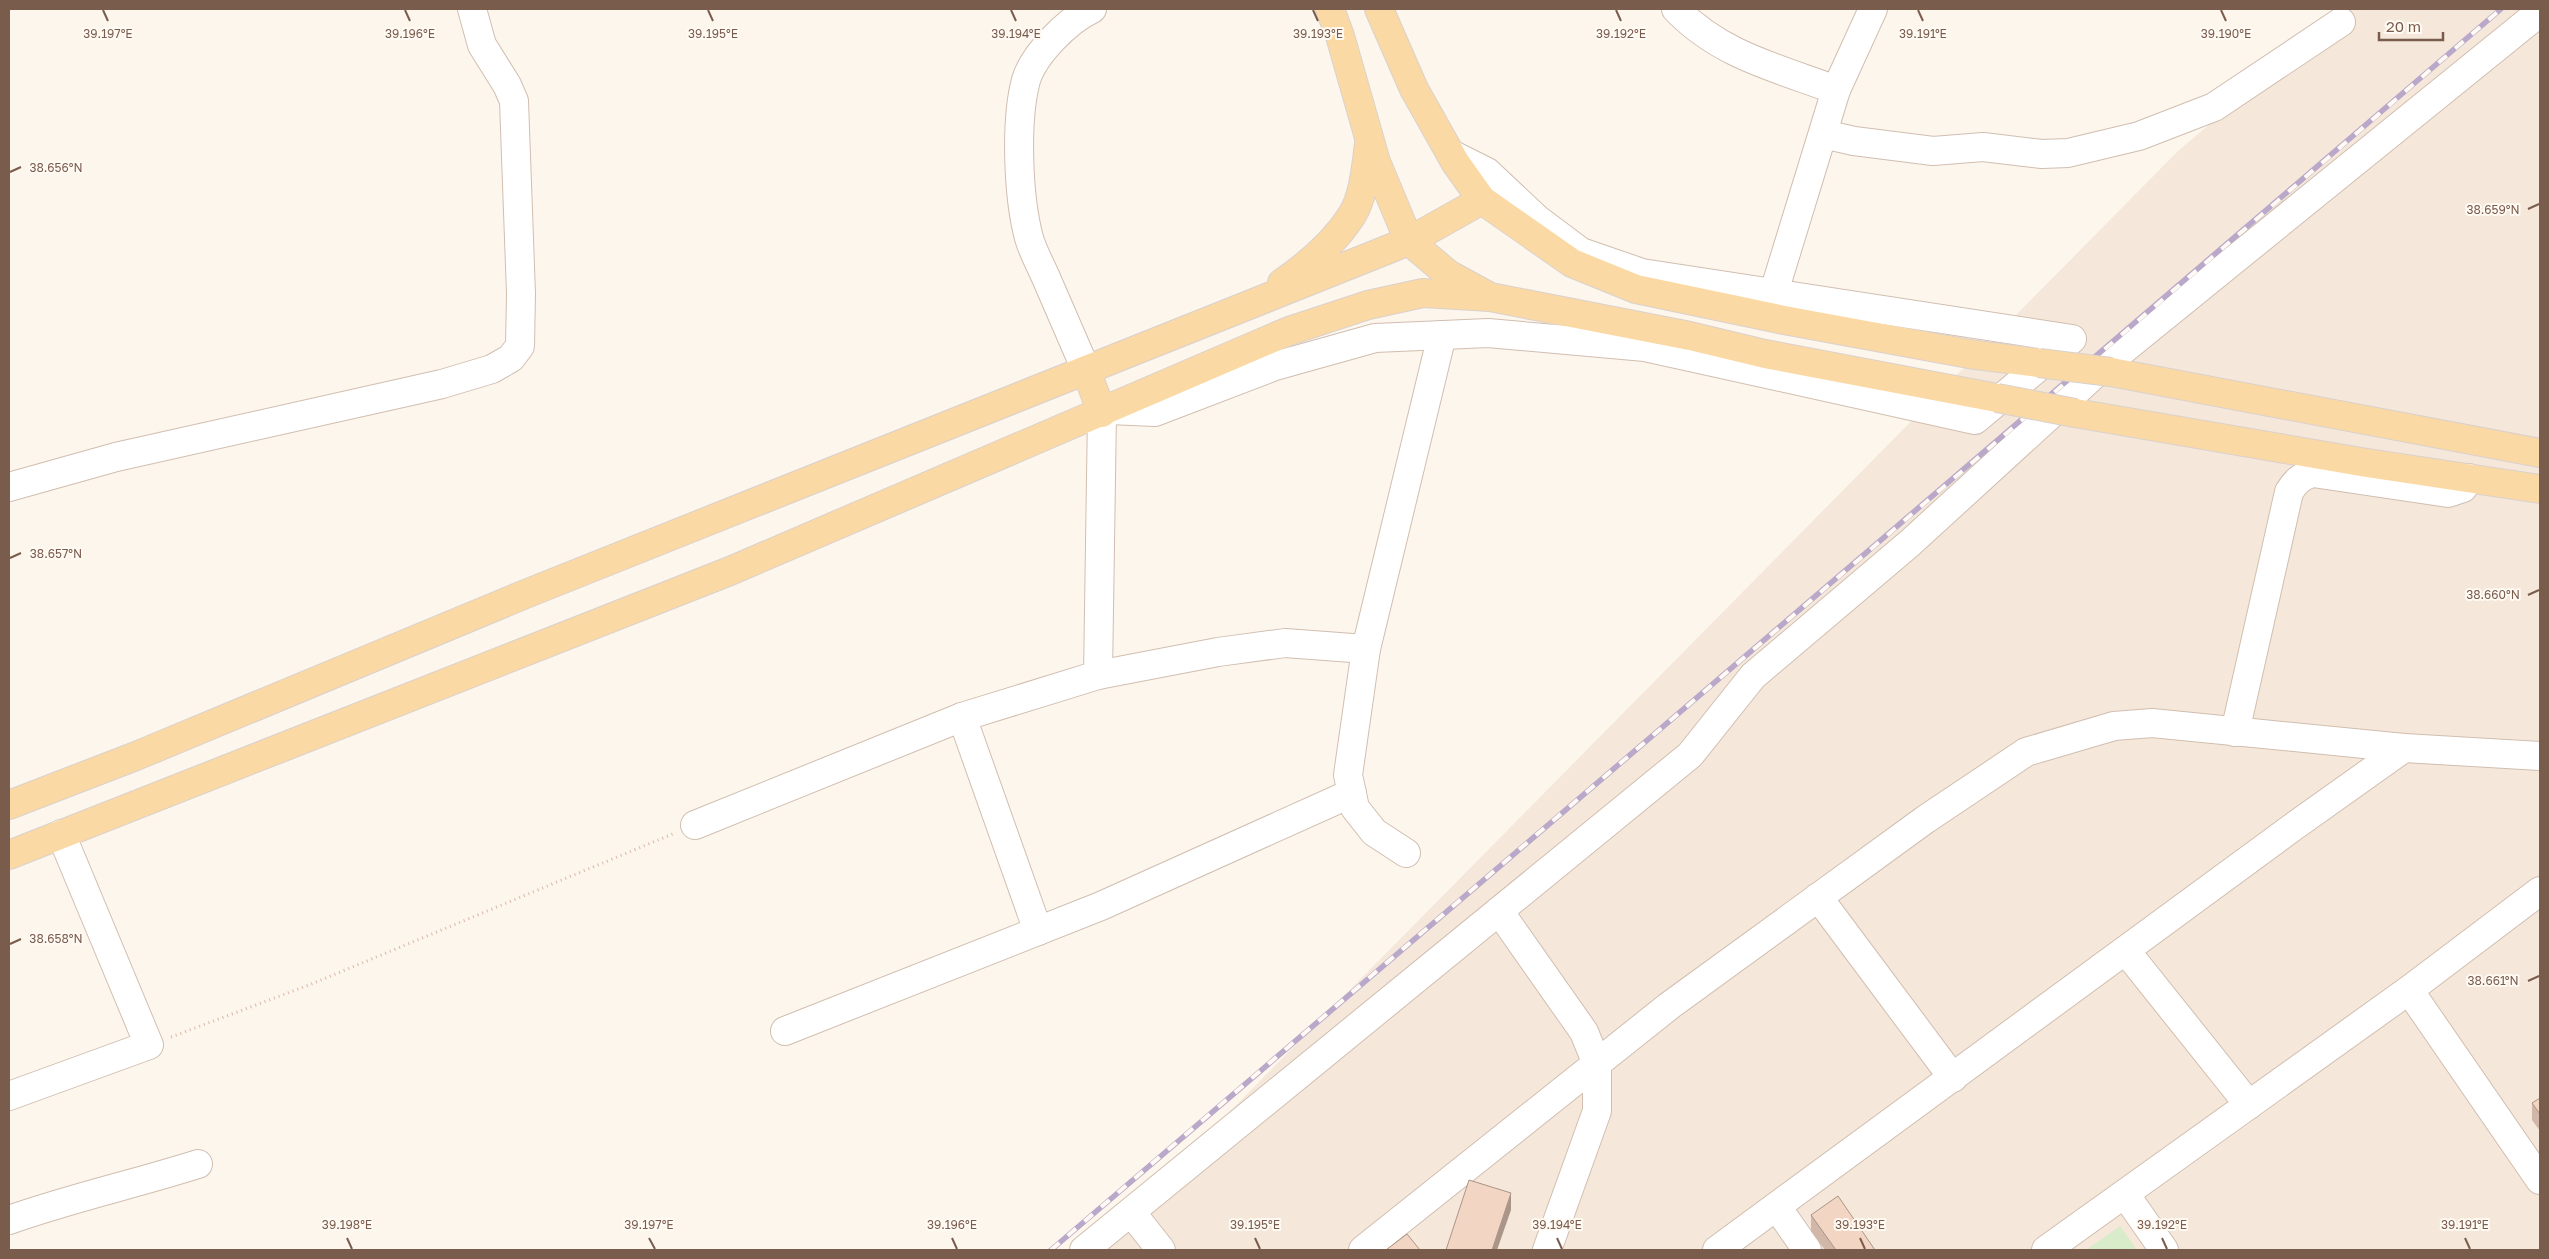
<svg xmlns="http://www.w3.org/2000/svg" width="2549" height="1259" viewBox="0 0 2549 1259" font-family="'Golos Text',sans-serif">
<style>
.residential{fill:#f5e8da}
.green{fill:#d8ecc9}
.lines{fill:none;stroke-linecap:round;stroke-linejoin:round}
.minor-casing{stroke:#d1beb0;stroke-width:30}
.major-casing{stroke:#dad1cd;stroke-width:30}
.path{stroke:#d9b8a5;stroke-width:3;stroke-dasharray:1 4;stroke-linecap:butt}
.minor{stroke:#fff;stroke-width:28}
.major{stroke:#fbd9a5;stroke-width:28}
.rail-casing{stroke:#b9a8c9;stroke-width:5.5}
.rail{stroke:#fffaf3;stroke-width:4;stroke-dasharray:11;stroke-linecap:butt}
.major-bridge-casing{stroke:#dad1cd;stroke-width:30;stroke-linecap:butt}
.major-bridge{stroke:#fbd9a5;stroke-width:28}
.wall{fill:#d1b7a8}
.shaded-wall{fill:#aa9588}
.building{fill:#f3d5c3;stroke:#aa9588}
.ticks{fill:none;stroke:#7a5c4d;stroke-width:2}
.ticks-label{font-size:12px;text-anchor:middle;fill:#7a5c4d;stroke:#fffaf3;stroke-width:4;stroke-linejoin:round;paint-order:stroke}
</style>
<rect width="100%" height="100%" fill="#fdf6ec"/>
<path class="residential" d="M2345,9H2540V1250H1093L2177,152Z"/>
<path class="green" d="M2120,1226L2137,1250H2086Z"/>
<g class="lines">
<g class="minor-casing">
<g id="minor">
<path d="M1676,9C1720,55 1777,68 1836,90"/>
<path d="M1823,134L1854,141L1933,151L1983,147L2042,154L2068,153L2139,136L2214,107L2341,22"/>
<path d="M1774,292L1836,90L1873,9"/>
<path d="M1086,370C1073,340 1060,310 1047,280C1041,266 1033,252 1029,238C1018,197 1015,121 1026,80C1034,54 1068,20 1092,9"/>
<path d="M1109,410L1155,412L1275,366L1375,338L1488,333L1645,347L1975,420L2072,339L1642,273L1581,252L1537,219L1487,172L1451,154"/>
<path d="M9,487L116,457L442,384L492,369L511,358L520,346L521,294L514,101L507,85L482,45L472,9"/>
<path d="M1098,675L1102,413"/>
<path d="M962,717L1038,931"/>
<path d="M2235,732L2289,492C2295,482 2301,476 2313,473L2448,493L2463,488L2469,478"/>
<path d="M695,825L962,717L1098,675L1218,652L1285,643L1366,649"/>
<path d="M1406,853L1374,832L1355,808L1348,775L1366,649L1442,335"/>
<path d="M1818,897L1953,1078"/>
<path d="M1499,911L1584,1032L1597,1064V1111L1547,1250"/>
<path d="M2126,951L2249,1105"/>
<path d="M2409,990L2540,1180"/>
<path d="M785,1031L1101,906L1352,793"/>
<path d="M9,1096L149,1045L61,834"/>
<path d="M2125,1194L2164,1250"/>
<path d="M1777,1207L1807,1250"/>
<path d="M1131,1212L1161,1250"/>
<path d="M9,1220C71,1198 135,1184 198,1164"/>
<path d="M1084,1250L1690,755L1753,676L1910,543L2108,362L2540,12"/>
<path d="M1363,1250L1669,1006L1926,819L2026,752L2114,726L2152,723L2404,748L2540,756"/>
<path d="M1717,1250L2293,827L2404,748"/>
<path d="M2046,1250L2409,990L2540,891"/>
</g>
</g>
<g class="major-casing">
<g id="major">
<path d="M1330,9L1340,36L1376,162L1409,241L1448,274L1490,297L1690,336L1765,354L1997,398"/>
<path d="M1379,9L1414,89L1455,162L1482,200L1572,263L1636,289L1784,320L1969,354L2039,363"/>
<path d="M1282,283C1308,265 1335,242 1352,215C1364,196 1366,166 1369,144"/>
<path d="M1086,370L1102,413"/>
<path d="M2111,372L2540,453"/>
<path d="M2075,413L2367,463L2540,489"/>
<path d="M9,805L136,756L523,595L1409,241L1482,200"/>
<path d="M9,855L730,571L1289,331L1368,305L1423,293L1490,297"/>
</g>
</g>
<path class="path" d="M171,1037L309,985L675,833"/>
<use href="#minor" class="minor"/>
<use href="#major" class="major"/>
<g class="rail-casing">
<path id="rail" d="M1051,1250C1534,836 2019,424 2501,9"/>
</g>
<use href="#rail" class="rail"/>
<g class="major-bridge-casing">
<g id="major-bridge">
<path d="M2039,363L2111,372"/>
<path d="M1997,398L2075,413"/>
</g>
</g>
<use href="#major-bridge" class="major-bridge"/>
</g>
<g class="wall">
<path d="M2540,1098V1131L2532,1120V1103Z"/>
<path d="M1811,1215L1875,1250H1825L1811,1231Z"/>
</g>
<path class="shaded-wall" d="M1511,1193V1210L1497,1250H1492Z"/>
<g class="building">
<path d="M2540,1098V1114L2532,1103Z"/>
<path d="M1469,1180L1511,1193L1492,1250H1446Z"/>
<path d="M1838,1196L1875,1250H1836L1811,1215Z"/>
<path d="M1407,1234L1420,1250H1386Z"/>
</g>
<path class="ticks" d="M103,10L108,21M405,10L410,21M708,10L713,21M1011,10L1016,21M1313,10L1318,21M1616,10L1621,21M1918,10L1923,21M2221,10L2226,21M10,172L21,167M2528,209L2539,204M10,558L21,553M2528,595L2539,590M10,944L21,939M2528,981L2539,976M347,1238L352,1249M649,1238L655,1249M952,1238L957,1249M1255,1238L1260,1249M1557,1238L1562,1249M1860,1238L1865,1249M2162,1238L2167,1249M2465,1238L2470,1249"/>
<g class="ticks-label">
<text x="108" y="38">39.197°E</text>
<text x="410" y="38">39.196°E</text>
<text x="713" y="38">39.195°E</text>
<text x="1016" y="38">39.194°E</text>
<text x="1318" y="38">39.193°E</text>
<text x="1621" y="38">39.192°E</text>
<text x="1923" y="38">39.191°E</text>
<text x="2226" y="38">39.190°E</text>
<text x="56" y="172">38.656°N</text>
<text x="2493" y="214">38.659°N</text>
<text x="56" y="558">38.657°N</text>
<text x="2493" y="599">38.660°N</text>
<text x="56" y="943">38.658°N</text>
<text x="2493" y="985">38.661°N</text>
<text x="347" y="1229">39.198°E</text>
<text x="649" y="1229">39.197°E</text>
<text x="952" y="1229">39.196°E</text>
<text x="1255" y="1229">39.195°E</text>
<text x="1557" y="1229">39.194°E</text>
<text x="1860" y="1229">39.193°E</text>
<text x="2162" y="1229">39.192°E</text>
<text x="2465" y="1229">39.191°E</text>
</g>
<rect width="2549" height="1259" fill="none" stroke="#7a5c4d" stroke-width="20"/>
<path d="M2379 32v8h64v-8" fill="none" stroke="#7a5c4d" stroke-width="2.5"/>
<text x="2386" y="32" font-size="15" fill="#7a5c4d" stroke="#fffaf3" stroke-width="4" paint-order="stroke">20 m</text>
</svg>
